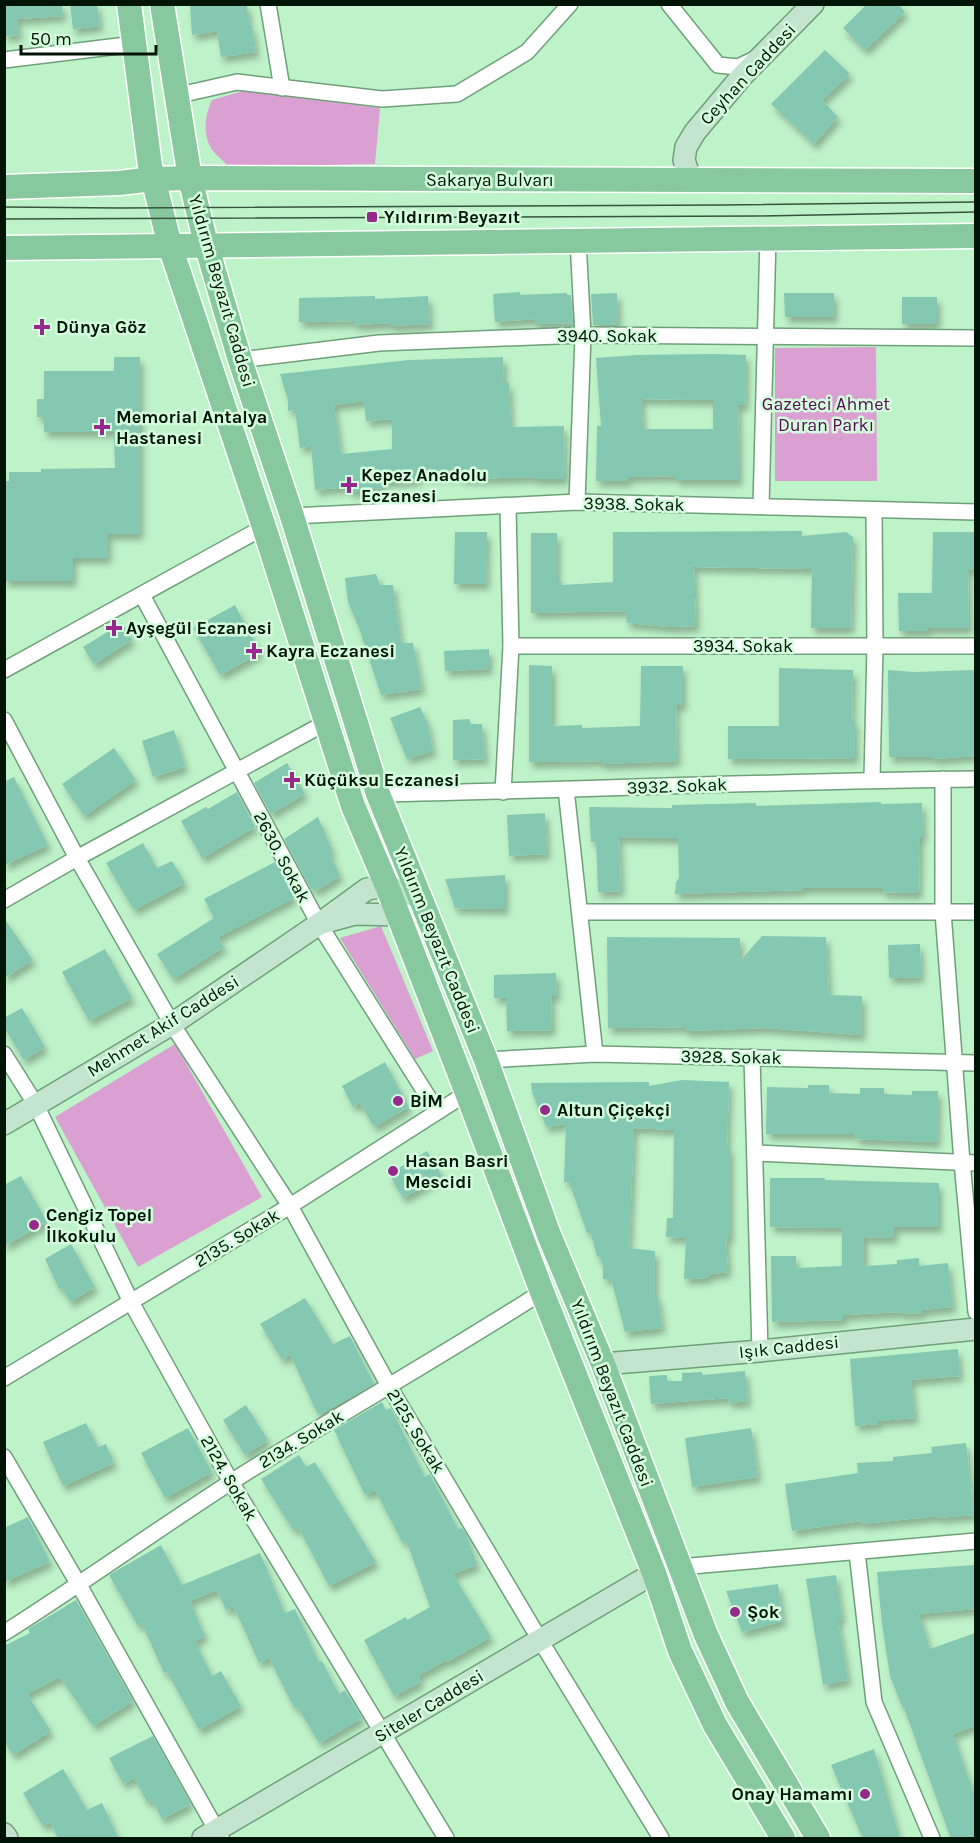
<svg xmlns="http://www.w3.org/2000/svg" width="980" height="1843" viewBox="0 0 980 1843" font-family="Karla,sans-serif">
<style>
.green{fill:#daa0d2}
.building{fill:#84c8b2;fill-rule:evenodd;filter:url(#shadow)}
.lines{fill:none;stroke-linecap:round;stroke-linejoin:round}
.street-casing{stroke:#6fa07a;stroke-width:18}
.secondary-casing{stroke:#6fa07a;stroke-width:24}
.primary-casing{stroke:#fff;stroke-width:27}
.street{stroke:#fff;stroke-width:15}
.secondary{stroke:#c3e4ce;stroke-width:21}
.primary{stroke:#88c89e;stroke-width:24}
.tram{stroke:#38543e;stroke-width:1.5}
.poi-dot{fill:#952a8c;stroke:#d3fddc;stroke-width:2}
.labels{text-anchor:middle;stroke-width:5;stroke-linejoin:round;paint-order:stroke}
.street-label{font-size:18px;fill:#021406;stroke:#d3fddc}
.poi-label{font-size:18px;font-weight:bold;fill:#021406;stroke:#d3fddc;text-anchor:start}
.park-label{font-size:18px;fill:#580b52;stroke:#d3fddc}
</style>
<defs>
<filter id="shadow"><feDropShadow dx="3.5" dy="6" stdDeviation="3" flood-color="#0004"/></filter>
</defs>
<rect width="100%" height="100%" fill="#bef2c9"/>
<g class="green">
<path d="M243,91L380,108L375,164L229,167C224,161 217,156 212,150C202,134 205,115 212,100Z"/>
<path d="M876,347L877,481H775V348Z"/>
<path d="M381,926L433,1051L415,1059L340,938Z"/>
<path d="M175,1044L262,1197L138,1267L55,1117Z"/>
</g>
<g class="building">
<path d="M4,4H62L63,16L17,19L19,35L4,36Z"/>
<path d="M70,4H97L100,26L73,29Z"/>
<path d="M190,4H247L249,26H252L256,52L221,57L217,31L192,35Z"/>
<path d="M867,4H898L905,12L865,50L843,28Z"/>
<path d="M825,50L850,74L822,100L838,117L814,144L771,104Z"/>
<path d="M520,292V295L567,293V295H571L573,323L535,324V319L495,322L493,294Z"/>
<path d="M617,293L618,325H593L591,294Z"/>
<path d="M784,293H834V317H785Z"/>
<path d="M375,296V299L428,296L430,324L390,326V323L354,325V321L299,322V298Z"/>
<rect x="902" y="297" width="35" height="27"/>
<path d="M714,354L746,355L745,405H738L739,480H676V476L628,477V481H596L597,426H601L596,358L637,355ZM641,399L713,400V429H643Z"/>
<path d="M114,357H140V534H108V558H73V581H4V481H9V472H41V469L115,468L114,432H44V417H37V399H44V371H114Z"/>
<path d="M503,357L504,383H509L511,427L564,426L565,479H535V477L461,479V475L417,476V480L381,482V488L349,492L348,487L315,490L311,446L300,448L295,410L288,411V400L280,374L409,360ZM364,401L366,421L392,419V449L341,454L334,405Z"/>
<path d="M802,531V536L846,532L853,537L851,628H811L812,569L694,567L696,626L670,627L627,623L625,611L531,613V533H557V581H561L562,585L613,582V532Z"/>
<path d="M455,532H487L486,584H454Z"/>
<path d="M933,532H975V570H968L969,628H928V631H899L898,593H932Z"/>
<path d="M376,574L380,585H393L401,643H413L422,689L381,695L359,628L348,602L345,578Z"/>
<path d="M235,605L260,653L220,675L193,628Z"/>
<path d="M122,623L132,640L94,664L83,647Z"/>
<path d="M489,649V669L445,671L444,651Z"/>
<path d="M529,665L552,666V726L582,725V728L640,726L641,666H683V705H676L677,761L601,764V761L529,762Z"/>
<path d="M779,668L853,670L852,721H855V758L728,759V726H779Z"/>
<path d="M888,670L914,672L975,670V756L933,759V757H889Z"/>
<path d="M420,707L428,724L433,751L407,759L390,718Z"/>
<path d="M469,719L471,724H482L485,759L453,760V720Z"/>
<path d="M174,730L185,767L153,777L142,741Z"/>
<path d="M114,748L136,780L84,816L62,784Z"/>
<path d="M287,763L305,794L271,814L254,783Z"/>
<path d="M14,777L48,845L4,865V782Z"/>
<path d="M237,792L255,827L202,858L181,821L206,807L208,809Z"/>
<path d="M881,802V804L922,803L923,837H920L919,893L882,892V888H803V890L675,894L676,882L679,878L678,838L619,837L621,891L598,892L596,842H591L589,807L672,808V805L756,803V806Z"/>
<path d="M545,813L547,854L509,856L507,815Z"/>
<path d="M318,817L331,847V856L340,876L316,891L314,887L311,889L284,839Z"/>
<path d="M143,843L157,868L172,861L185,883L134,910L106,863Z"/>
<path d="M275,862L294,898L218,937L224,947L173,979L157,954L214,918L204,899Z"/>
<path d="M505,875V909L455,908L445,879Z"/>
<path d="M4,918L33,960L4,978Z"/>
<path d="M762,936L826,937L829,995L862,996V1035L764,1028L685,1031V1027L608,1028L607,937L740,938V961Z"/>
<path d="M920,944L921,977L889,978L888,945Z"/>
<path d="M105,949L132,998L89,1021L62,972Z"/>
<path d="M556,973L557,996H551L552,1030L507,1031L506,998H494V975Z"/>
<path d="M22,1008L45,1047L24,1060L4,1027V1018Z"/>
<path d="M385,1062L409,1107L374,1127L360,1103L353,1107L342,1086Z"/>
<path d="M682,1080L729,1082L727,1147H730V1238H726L728,1272L711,1274L706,1278L684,1279L686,1238L666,1237L667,1218H673L674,1130L634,1128L629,1248L655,1251V1296H658L662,1328L625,1332L611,1279H603V1267L601,1260L596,1254L591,1233H587L569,1182H564L566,1124L546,1127L532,1092L531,1083L649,1082V1086Z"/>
<path d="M808,1085H829V1093L860,1094V1088H884V1094L912,1095V1091H938L937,1142L855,1139L856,1134H766L767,1087L808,1088Z"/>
<path d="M427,1151L442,1176L403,1198L389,1174Z"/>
<path d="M21,1176L47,1222L4,1246V1185Z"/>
<path d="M770,1178H825V1180L939,1183V1227H894V1238L864,1237V1266L897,1264V1260L919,1258V1266L948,1263L953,1307L922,1310V1313L901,1314V1312L843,1315V1320L772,1322L771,1256H796V1268L842,1266V1228L770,1227Z"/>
<path d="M71,1244L95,1287L70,1302L62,1288L59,1289L45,1259Z"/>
<path d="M305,1298L333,1344L350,1336L374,1384L318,1415L290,1354L282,1360L260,1324Z"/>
<path d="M958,1349L960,1376L911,1380L915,1418L878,1421V1424L855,1426L850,1359Z"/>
<path d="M745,1371L748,1401L729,1403L728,1398L651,1404L649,1376L667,1375V1381H682V1373L702,1372L703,1375Z"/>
<path d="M382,1402L386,1410L391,1408L425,1477L430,1474L458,1529L462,1528L466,1534L477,1565L453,1574L491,1637L447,1662L446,1660L418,1676L421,1682L394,1696L364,1640L406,1617L407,1620L430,1607L406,1540L402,1542L375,1490L365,1495L334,1430Z"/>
<path d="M246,1405L268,1440L245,1455L223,1420Z"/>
<path d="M86,1423L98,1447L106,1444L114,1463L63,1486L43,1442Z"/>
<path d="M188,1428L212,1472L165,1498L141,1453Z"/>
<path d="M751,1428L758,1477L692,1487L685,1438Z"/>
<path d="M966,1443L974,1515L938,1518V1516L861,1524V1521L792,1531L785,1484L858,1473L857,1463L893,1461V1457L932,1453L931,1447Z"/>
<path d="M299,1455L306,1467L315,1462L376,1562L329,1586L298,1527L293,1530L261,1479Z"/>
<path d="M28,1517L50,1562L4,1582V1528Z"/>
<path d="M161,1545L182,1585L260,1553L285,1613L295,1609L319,1662L322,1661L339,1694L345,1690L362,1718L319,1743L297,1706L294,1708L269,1658L259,1663L234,1607L226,1610L217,1590L190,1601L205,1636L195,1641L212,1676L221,1671L241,1706L199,1730L167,1672L164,1673L142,1624L138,1626L109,1575Z"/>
<path d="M975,1565V1609L919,1614L930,1649L975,1633V1726L953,1734L975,1796V1839H951L904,1708L903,1709L890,1676L882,1624L877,1572Z"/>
<path d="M836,1575L842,1619L838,1620L848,1680L823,1685L806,1579Z"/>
<path d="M778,1584L783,1621L742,1632L726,1591Z"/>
<path d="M76,1600L133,1701L93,1726L60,1677L27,1694L51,1731L13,1755L4,1741V1646L30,1633L28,1629Z"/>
<path d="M153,1736L191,1804L162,1819L152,1800L147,1802L134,1778L123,1784L109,1758Z"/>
<path d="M874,1749L895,1822L900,1839H863L831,1765Z"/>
<path d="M63,1769L87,1810L102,1803L119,1839H58L50,1822L43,1826L23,1793Z"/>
</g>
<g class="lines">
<g class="street-casing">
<g id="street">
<path d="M268,4L282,88"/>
<path d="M669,4L718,65L738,67L755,59"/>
<path d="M4,60L135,44"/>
<path d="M175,96L237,82L382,99L457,94L527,52L570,4"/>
<path d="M240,360L379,343L583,335L976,338"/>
<path d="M577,502L583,335L578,240"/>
<path d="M761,506L768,238"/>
<path d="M292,516L577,502L976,512"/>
<path d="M142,595L319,924L437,1111"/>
<path d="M511,646H976"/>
<path d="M4,670L264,527"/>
<path d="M4,720L77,858L172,1024L290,1206L389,1386L540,1640L661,1838"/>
<path d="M872,779L875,646L874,510"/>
<path d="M943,779V912L962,1162L976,1312"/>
<path d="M566,789L595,1054"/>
<path d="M503,792L511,646L508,507"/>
<path d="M378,794C578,790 776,781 976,779"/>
<path d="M4,900L77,858L327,722"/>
<path d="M580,912H976"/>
<path d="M4,1054L36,1105L131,1302L231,1482L446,1838"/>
<path d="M752,1057L760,1351"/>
<path d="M486,1060L595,1054L976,1063"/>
<path d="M755,1153L976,1163"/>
<path d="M4,1378L290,1206L467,1093"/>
<path d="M4,1457L79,1585L221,1838"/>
<path d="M857,1552L874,1702L932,1838"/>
<path d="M680,1567L976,1541"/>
<path d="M4,1633C81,1584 155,1531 231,1482C334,1417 439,1358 542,1292"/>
</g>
</g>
<g class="secondary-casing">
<g id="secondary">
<path d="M691,181L684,160L686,147L695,132L742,76L813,4"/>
<path d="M398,915L355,914L319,924L367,889L387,886L420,898"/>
<path d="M4,1124L172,1024L319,924"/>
<path d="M603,1364L760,1351L976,1329"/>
<path d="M4,1834L7,1838"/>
<path d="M203,1838L654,1573"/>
</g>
</g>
<g class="primary-casing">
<g id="primary">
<path d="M129,4L150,166L170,246L264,527L353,806L387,886L467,1093L542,1292L654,1573L680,1651L715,1725L783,1838"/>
<path d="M162,4L190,178L206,244L240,360L292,516L378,794L486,1060L549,1235L603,1364L706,1635L737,1702L818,1838"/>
<path d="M4,187L119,183L153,179L190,178L976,181"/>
<path d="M4,248L976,236"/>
</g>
</g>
<use href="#street" class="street"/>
<use href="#secondary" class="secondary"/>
<use href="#primary" class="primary"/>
<g class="tram">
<path d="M4,207L120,208L723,205L976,202"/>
<path d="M4,219L757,216L976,212"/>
</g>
</g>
<g class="poi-dot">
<rect x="366" y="211" width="12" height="12" rx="3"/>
<path d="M39 318h6v6h6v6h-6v6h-6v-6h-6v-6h6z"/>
<path d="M99 418h6v6h6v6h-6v6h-6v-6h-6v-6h6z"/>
<path d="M346 476h6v6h6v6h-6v6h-6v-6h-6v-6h6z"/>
<path d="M111 619h6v6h6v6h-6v6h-6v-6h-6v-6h6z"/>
<path d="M251 642h6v6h6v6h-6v6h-6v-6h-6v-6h6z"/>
<path d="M289 771h6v6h6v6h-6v6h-6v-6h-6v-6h6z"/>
<circle cx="398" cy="1101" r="6"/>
<circle cx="545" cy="1110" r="6"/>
<circle cx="393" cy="1171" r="6"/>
<circle cx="34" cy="1225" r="6"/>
<circle cx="735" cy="1612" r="6"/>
<circle cx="865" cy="1794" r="6"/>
</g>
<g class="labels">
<g class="street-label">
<text transform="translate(748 74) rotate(-47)" y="6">Ceyhan Caddesi</text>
<text x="490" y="186">Sakarya Bulvarı</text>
<text transform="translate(222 291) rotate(74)" y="6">Yıldırım Beyazıt Caddesi</text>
<text x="607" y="342">3940. Sokak</text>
<text transform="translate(634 504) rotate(1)" y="6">3938. Sokak</text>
<text x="743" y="652">3934. Sokak</text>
<text transform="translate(677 786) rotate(-2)" y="6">3932. Sokak</text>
<text transform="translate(282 857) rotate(62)" y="6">2630. Sokak</text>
<text transform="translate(437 940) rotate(68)" y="6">Yıldırım Beyazıt Caddesi</text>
<text transform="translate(163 1026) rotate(-32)" y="6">Mehmet Akif Caddesi</text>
<text transform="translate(731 1057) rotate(1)" y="6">3928. Sokak</text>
<text transform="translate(237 1238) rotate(-31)" y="6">2135. Sokak</text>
<text transform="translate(789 1347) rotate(-6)" y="6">Işık Caddesi</text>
<text transform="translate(612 1393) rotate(69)" y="6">Yıldırım Beyazıt Caddesi</text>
<text transform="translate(416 1431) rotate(59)" y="6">2125. Sokak</text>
<text transform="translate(301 1439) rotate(-31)" y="6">2134. Sokak</text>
<text transform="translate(229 1478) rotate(60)" y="6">2124. Sokak</text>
<text transform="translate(429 1706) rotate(-31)" y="6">Siteler Caddesi</text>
</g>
<g class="poi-label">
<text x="384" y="223">Yıldırım Beyazıt</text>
<text x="56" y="333">Dünya Göz</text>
<text x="116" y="423">Memorial Antalya<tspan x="116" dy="21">Hastanesi</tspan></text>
<text x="361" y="481">Kepez Anadolu<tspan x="361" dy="21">Eczanesi</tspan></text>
<text x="126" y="634">Ayşegül Eczanesi</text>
<text x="266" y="657">Kayra Eczanesi</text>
<text x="304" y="786">Küçüksu Eczanesi</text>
<text x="410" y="1107">BİM</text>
<text x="557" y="1116">Altun Çiçekçi</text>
<text x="405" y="1167">Hasan Basri<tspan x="405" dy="21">Mescidi</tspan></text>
<text x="46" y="1221">Cengiz Topel<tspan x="46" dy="21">İlkokulu</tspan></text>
<text x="747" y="1618">Şok</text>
<text x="853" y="1800" text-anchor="end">Onay Hamamı</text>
</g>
<g class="park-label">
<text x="826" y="410">Gazeteci Ahmet<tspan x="826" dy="21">Duran Parkı</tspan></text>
</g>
</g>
<rect width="980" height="1843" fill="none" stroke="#021406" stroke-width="12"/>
<path d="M21 45v9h135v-9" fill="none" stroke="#021406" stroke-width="3"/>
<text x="30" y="45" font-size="18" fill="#021406" stroke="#d3fddc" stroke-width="4.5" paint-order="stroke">50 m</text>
</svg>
